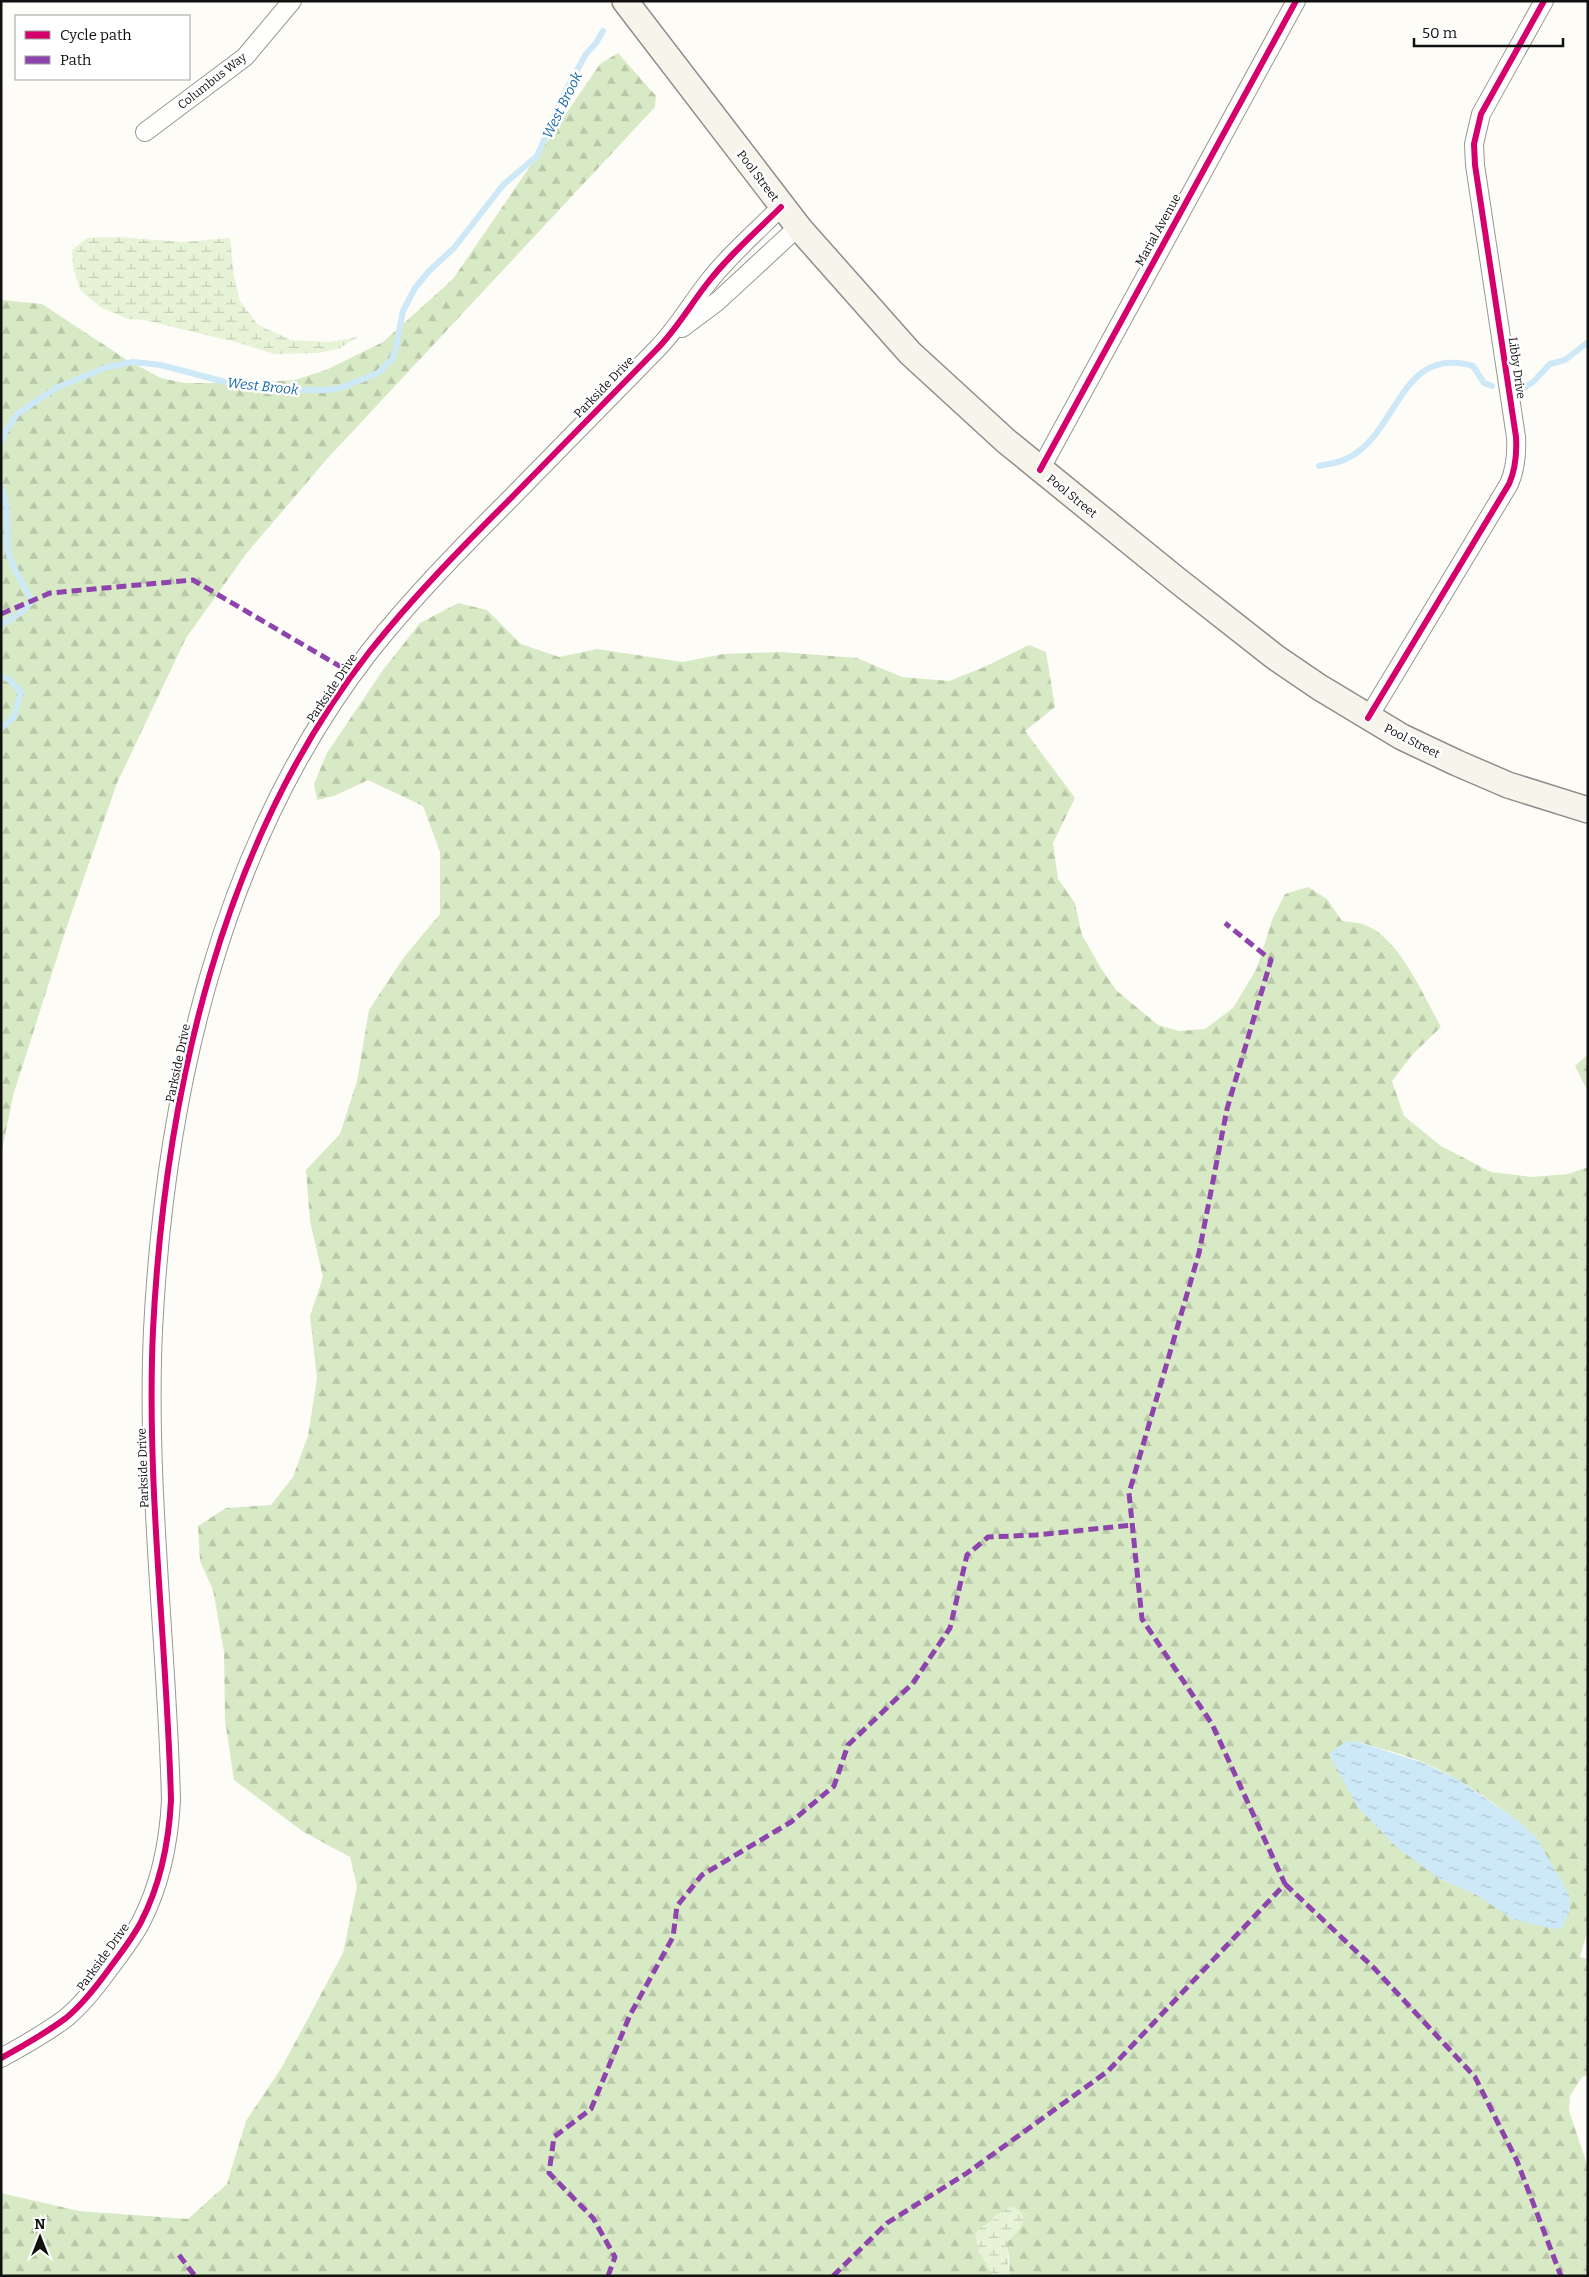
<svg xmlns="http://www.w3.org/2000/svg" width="1589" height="2277" viewBox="0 0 1589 2277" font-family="Bitter,serif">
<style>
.forest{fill:url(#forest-firs);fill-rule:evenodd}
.wetland{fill:url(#wetland-marsh)}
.water{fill:url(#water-ripples)}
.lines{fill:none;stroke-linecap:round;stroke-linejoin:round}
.stream{stroke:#cde8f7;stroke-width:6}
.minor-casing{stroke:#979795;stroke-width:20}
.secondary-casing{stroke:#8e8d8b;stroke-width:28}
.minor{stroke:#fffffe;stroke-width:18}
.secondary{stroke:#f6f4eb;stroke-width:25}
.quiet{stroke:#8e44ad;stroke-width:5;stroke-dasharray:10 5;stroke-linecap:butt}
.cycleway-casing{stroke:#fff;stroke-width:9}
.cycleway{stroke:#d6006c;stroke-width:6}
.labels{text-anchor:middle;stroke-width:5;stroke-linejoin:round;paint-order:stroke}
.street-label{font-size:12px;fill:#111;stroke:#fff}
.water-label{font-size:14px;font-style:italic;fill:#1768a6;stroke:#fff}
</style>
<defs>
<pattern id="forest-firs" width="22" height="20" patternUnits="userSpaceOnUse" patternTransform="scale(1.25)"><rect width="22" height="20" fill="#d8eac5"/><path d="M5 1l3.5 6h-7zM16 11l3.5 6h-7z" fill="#b8c8a8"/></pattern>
<pattern id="wetland-marsh" width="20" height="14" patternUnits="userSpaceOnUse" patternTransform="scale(1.25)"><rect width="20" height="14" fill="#e7f3d7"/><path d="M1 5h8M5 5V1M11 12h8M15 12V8" fill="none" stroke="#c5cfb8"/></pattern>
<pattern id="water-ripples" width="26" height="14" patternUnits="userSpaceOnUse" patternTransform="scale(1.25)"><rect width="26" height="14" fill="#cde8f7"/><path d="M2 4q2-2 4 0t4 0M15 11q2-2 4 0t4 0" fill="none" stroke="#afc6d3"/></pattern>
</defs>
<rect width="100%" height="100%" fill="#fdfcf7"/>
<g class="forest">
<path d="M618,53L656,96L655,107L326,460L246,554L186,638L117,783L66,929L13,1096L1,1155V300L42,304L127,360L161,378L184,383H248L295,380L326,370L383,342L453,279L600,64Z"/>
<path d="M458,603L487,610L521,644L559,657L597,649L683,662L723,654L781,652L857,658L902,677L949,681L982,668L1029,645L1046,652L1055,707L1025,731L1075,798L1053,843L1058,879L1075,903L1082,935L1102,970L1117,991L1158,1025L1179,1031L1205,1029L1233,1008L1257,968L1272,920L1285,894L1308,887L1327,899L1342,921C1349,922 1358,922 1365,925C1399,937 1424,997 1441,1027L1412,1055L1392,1081L1404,1116L1441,1146L1491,1172L1532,1177L1568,1174L1588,1167V1929L1580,1957L1588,1959V2075L1582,2077L1570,2096L1569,2111L1588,2167V2276H1008C1014,2260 1002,2230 997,2214L991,2222L979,2229V2252L986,2260L993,2276H1V2193L79,2211L188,2219L227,2184L246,2121L282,2067L343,1953L357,1886L350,1857L302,1831L234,1780L225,1720L224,1652L213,1590L200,1561L198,1526L226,1508L271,1505L293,1477L308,1436L317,1378L310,1316L323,1277L310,1221L306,1170L340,1134L357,1081L369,1010L404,957L440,914V852L423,806L368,780L334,796L317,800L314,784L327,753L383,670L420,623ZM1355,1741C1378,1748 1403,1754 1425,1763C1465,1781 1503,1808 1536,1837L1512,1919L1479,1896L1438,1878Z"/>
<path d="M1587,1055L1588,1056V1092L1575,1066Z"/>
</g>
<g class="wetland">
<path d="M116,237L183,242L230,238L234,276L240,301L258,325L291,340L330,342L358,337L338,349L318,353L275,354L235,342L144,320L128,319L100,307L81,291L73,268L72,250L87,238Z"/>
<path d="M1013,2207C1034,2217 1018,2232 1007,2242L1009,2273L1008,2276H993C987,2266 970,2240 978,2230C982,2226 988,2225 992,2221C999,2214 1002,2208 1013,2207Z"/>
</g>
<path class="water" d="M1355,1741L1424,1763L1459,1780L1517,1820L1536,1837L1569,1894L1570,1910L1563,1927L1554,1929L1512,1919L1479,1896L1438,1878L1395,1846L1357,1806L1329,1754L1345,1742Z"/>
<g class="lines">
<g class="stream">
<path d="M1525,387L1533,382L1550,364L1565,360L1588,342"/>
<path d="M1,443L5,432L17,414L56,388L104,368L133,362L161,365L225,382L299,390H328L343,387L378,373L392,359L396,348L403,311L415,288L429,271L454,248L503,185L537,156L565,92L586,54L596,43L603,31"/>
<path d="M1319,466C1328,464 1338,463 1346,459C1399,435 1399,344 1473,366L1484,383L1492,386"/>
<path d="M1,487C11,510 5,528 8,550C10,565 25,587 32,601L22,612L1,625"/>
<path d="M1,676L10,680L21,692L14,717L1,728"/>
</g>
<g class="minor-casing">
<g id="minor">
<path d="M145,132L245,57L292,1"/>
<path d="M682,328L718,301L798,227"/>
<path d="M1040,470L1296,1"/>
<path d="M1368,718L1509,484C1516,468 1517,454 1516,437L1475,165L1474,144L1481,114L1544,1"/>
<path d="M1,2058C23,2046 46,2033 66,2018C83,2004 96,1987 109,1969C120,1954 132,1939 141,1922C160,1885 169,1841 171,1800C167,1644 146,1486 153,1330C165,1093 221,842 370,651C413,597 462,547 511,498C559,449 608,399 656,350C676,330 689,307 706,285C727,257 756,232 781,207"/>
</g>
</g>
<g class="secondary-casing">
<path id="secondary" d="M625,1L800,229L910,353L1006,441L1177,580L1275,657L1319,687L1402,737L1457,763L1508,785L1588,810"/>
</g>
<use href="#minor" class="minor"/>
<use href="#secondary" class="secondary"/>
<g class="quiet">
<path d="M1,614L50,593L193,580L353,674"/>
<path d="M1285,1884L1374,1968L1475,2077L1517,2161L1561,2276"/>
<path d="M179,2255L195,2276"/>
<path d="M608,2276L615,2257L593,2218L549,2173L554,2137L591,2109L630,2015L673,1937L677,1906L702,1875L791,1822L834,1786L848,1745L913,1683L950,1628L967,1555L988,1537L1036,1535L1133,1525"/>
<path d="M833,2276L887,2223L967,2173L1108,2071L1285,1884L1212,1724L1142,1619L1129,1493L1199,1253L1227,1109L1271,960L1225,923"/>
</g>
<g class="cycleway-casing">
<g id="cycleway">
<path d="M1040,470L1296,1"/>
<path d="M1368,718L1509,484C1516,468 1517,454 1516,437L1475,165L1474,144L1481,114L1544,1"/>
<path d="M1,2058C23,2046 46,2033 66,2018C83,2004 96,1987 109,1969C120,1954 132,1939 141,1922C160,1885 169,1841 171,1800C167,1644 146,1486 153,1330C165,1093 221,842 370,651C413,597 462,547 511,498C559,449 608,399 656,350C676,330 689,307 706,285C727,257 756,232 781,207"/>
</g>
</g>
<use href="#cycleway" class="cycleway"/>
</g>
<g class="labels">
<g class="street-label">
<text transform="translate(212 81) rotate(-38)" y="4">Columbus Way</text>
<text transform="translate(758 176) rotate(53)" y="4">Pool Street</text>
<text transform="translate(1158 230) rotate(-61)" y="4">Marial Avenue</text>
<text transform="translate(1517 368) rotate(82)" y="4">Libby Drive</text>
<text transform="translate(604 387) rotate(-46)" y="4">Parkside Drive</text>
<text transform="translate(1072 496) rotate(39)" y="4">Pool Street</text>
<text transform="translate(332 688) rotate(-56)" y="4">Parkside Drive</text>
<text transform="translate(1412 741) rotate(27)" y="4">Pool Street</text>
<text transform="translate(178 1063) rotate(-78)" y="4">Parkside Drive</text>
<text transform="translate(143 1468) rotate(-92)" y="4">Parkside Drive</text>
<text transform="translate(103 1957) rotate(-54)" y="4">Parkside Drive</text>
</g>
<g class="water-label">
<text transform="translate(562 105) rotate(-64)" y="5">West Brook</text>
<text transform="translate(263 386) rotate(6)" y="5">West Brook</text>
</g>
</g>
<rect width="1589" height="2277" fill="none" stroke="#111111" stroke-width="5"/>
<rect x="15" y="15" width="175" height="65" fill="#ffffff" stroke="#a0a0a0"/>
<rect x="25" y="31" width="25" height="8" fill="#d6006c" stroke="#a0a0a0"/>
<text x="60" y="40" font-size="15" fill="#111111">Cycle path</text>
<rect x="25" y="56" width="25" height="8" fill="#8e44ad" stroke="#a0a0a0"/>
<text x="60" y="65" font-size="15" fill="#111111">Path</text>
<g transform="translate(40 2237)" stroke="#ffffff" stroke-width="4" paint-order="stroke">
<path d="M0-4L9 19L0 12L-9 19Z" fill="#111111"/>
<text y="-8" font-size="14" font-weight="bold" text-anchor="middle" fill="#111111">N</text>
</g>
<path d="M1414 38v8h149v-8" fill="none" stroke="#111111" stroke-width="2.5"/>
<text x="1422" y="38" font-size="15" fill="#111111" stroke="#ffffff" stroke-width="4" paint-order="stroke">50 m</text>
</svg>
